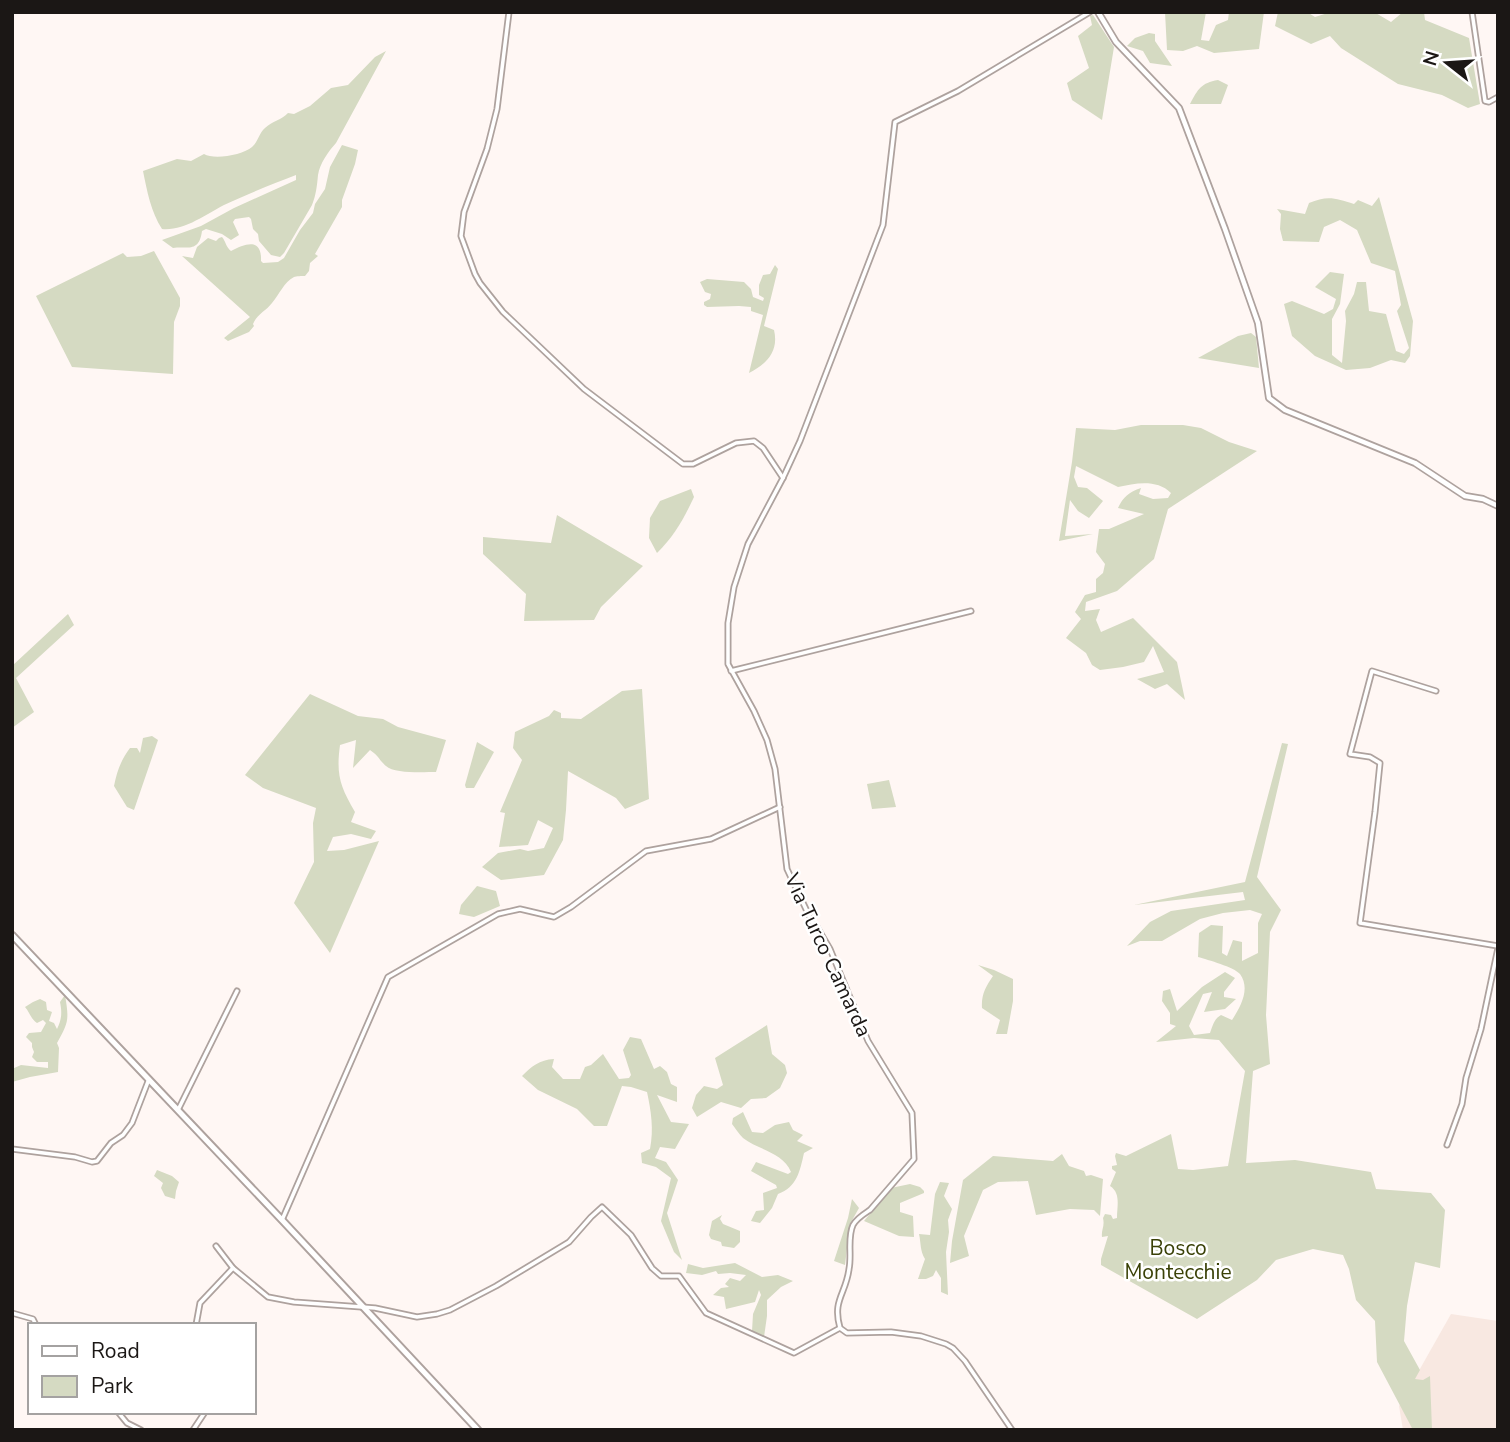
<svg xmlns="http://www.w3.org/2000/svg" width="1510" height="1442" viewBox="0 0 1510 1442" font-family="'Nunito Sans',sans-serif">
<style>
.built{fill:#f8e8e1}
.green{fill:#d5dac2}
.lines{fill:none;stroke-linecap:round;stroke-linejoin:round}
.minor-casing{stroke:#aea29e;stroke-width:7}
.tertiary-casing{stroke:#aea29e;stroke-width:8}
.secondary-casing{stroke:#aea29e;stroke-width:9}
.minor{stroke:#fff;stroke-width:3.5}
.tertiary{stroke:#fff;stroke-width:4.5}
.secondary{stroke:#fff;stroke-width:5}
.labels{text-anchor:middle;stroke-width:5;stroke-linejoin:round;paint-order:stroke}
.street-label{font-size:21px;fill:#1b1715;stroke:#fff}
.park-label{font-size:21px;fill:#3a4107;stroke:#fff}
</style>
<rect width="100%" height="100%" fill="#fff7f4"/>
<path class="built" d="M1451,1314L1498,1321V1430H1403L1399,1406Z"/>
<g class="green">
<path d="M1165,12H1206L1201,40L1209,41L1216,25L1228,20L1229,12H1264L1259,49L1214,53L1197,46L1183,51L1167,50Z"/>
<path d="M1278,12H1307L1315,17L1331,12H1374L1391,22L1403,12H1424L1425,20L1469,38L1480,104L1468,108L1442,95L1398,84L1341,48L1330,36L1311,44L1275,26Z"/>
<path d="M1093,15L1114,47L1102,120L1072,100L1067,83L1089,68L1078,36L1092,25L1090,16Z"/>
<path d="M1149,33L1155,34V41L1172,66L1150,63L1143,51L1127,46L1135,38Z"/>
<path d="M386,51L336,143C328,152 320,163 318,175C317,186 316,195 312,205L284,253L280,257L271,255L259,241L258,234L253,229L251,219L249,217L235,219L233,222L239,235L231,240L222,234L206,229L202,231C199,253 188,246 173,248L162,240L201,226L234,208L296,180V175C273,184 247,194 224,205C205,215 184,231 162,229C151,212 147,191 143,171L177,159L191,161L204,154C214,160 243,155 252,147C258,142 259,133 265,128C272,121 282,120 288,113L294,114L310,106L331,88L348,85L375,57Z"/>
<path d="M1218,80L1228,85L1221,104H1190C1198,89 1201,83 1218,80Z"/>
<path d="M342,145L358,150L355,164L342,200V207L315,254L318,256L310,263L309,271L305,276C302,276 296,276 294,277C284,282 279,295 272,303C266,311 257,314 253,324L254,326L249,332L228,341L224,338L250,317L182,256L193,258L197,247L208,238L216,241L219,238L222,237C226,242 226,247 231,251C245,244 262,237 261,261L263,263L278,262L284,258L300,230L313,213L315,204L325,189L330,167Z"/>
<path d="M1379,197L1413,321L1410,356L1405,363L1391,360L1370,368L1346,370L1315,356L1292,336L1284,304L1292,301L1324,314L1333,309L1336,299L1315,287L1330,272L1344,274L1340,304L1332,319V355L1342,363L1346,321L1345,311L1354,294L1357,282H1366L1369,311L1386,314L1396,351L1404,354L1409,348L1397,311L1401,305L1395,271L1371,263L1357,230L1340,220L1324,227L1319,242L1283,241L1280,229L1281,214L1277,209L1305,214L1309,203C1327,195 1336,198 1354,204L1358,200L1372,206Z"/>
<path d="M154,251L180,298V306L174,322L173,374L72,367L36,296L123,253L127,257L141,256Z"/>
<path d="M775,265L778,269L764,326L774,330C779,351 767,364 749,373L763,315L751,311V307L739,306L707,307L704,305V302L710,299L711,294L705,292L700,282L707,279L744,282L751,289L753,297L763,301L764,298L759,295V285L763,275L770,274Z"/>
<path d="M1251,333L1256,337L1259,368L1198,358L1238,336Z"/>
<path d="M1141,425H1183L1201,428L1229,442L1257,451L1168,509L1154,559L1117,591L1086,602L1085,611L1100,609L1096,620L1101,632L1133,618L1177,662L1185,700L1167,684L1155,689L1137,679L1164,672L1153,646L1144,662L1123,667L1100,670L1092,665L1086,653L1066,638L1081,619L1075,612L1085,595L1096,592V579L1103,573L1105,564L1096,552L1099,529H1109L1144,514L1118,508C1123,497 1129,492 1141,488L1139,494L1153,499L1168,498L1171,493C1157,479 1136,483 1118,487L1076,466L1074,477L1078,487L1087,488L1103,501L1089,518L1078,511L1070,500L1065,536L1093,534L1059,541L1072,462L1076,428L1115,430Z"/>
<path d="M691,489L694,497C683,520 675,535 657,553L649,538L650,518L660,501Z"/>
<path d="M557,515L643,566L601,607L594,620L524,621L526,594L483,554V537L551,543Z"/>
<path d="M68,614L74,625L16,678L34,712L12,728V666Z"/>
<path d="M642,689L649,799L625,809L616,798L568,771L566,810L563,840L544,875L501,880L482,867L498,853L520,849L528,851L544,848L553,828L538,820L528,845L499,847L505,813L500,812L522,760L513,748L515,732L549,716L554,710L561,713V718L581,719L622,691Z"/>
<path d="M310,694L358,716L383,719L398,727L446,740L436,772C424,772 394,774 386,766C378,759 380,757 370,750L353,768L356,740L340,745C336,775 340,786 355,812L351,822L376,831L371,839L351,834L333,837L327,851L344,850L379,841L330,953L294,903L314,862L313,823L316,808L263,788L245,775Z"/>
<path d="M152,736L158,740L134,810L127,807L114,786C117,771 121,760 130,748H137L140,753L143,738Z"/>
<path d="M477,742L494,752L474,788H466L465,785Z"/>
<path d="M1282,743L1288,744L1257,877L1281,910L1270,932L1266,1015L1270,1064L1253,1071L1246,1163L1295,1160L1371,1172L1376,1189L1431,1193L1445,1210L1440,1268L1415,1262L1407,1306L1404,1341L1420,1370L1415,1379L1423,1380L1430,1376L1432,1430H1413L1377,1362L1375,1321L1356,1300L1349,1269L1343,1255L1313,1249L1276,1260L1257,1280L1197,1319L1101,1265V1259L1108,1236L1102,1237C1101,1230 1105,1227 1103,1218L1105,1214L1111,1215L1113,1219L1117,1218C1117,1206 1121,1193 1110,1186L1116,1172L1112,1169V1166L1117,1165L1115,1156L1116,1153L1126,1156L1171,1134L1178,1169L1193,1170L1228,1166L1245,1071L1219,1040L1194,1038L1156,1042L1176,1026L1170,1024V1013L1162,1001L1163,991L1170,989L1177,1011L1202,987L1225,972L1235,978L1224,992V997L1236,999L1225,1009L1204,1012L1212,992L1203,994L1189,1026L1194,1035L1210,1033C1213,1025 1214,1019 1221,1015L1232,1020C1240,1008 1251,989 1240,974C1234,967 1208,960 1198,957L1199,933L1211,925L1223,926L1222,953L1227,956L1233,940L1242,942V961L1258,953V923L1262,914L1250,910L1223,913L1200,919L1162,941H1140L1127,946L1150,922L1171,911L1245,900L1243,892L1134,905L1245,882Z"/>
<path d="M889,780L896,807L872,809L867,784Z"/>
<path d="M477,886L496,891L500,906L474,917L459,914L461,905Z"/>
<path d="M978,965L994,970L1013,979V1001L1007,1034H996L1000,1020L982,1008C981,995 986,986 993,976Z"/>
<path d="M65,995C69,1019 69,1022 57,1043L59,1048L58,1072L30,1077L12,1082V1069L21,1065L48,1068V1062H37L32,1057L34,1052L32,1047V1043L26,1037L29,1033L41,1032L46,1023L43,1020L37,1023C31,1019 30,1013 25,1007L33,1002L40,999L46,1002L47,1010L52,1012L49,1021L54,1023L57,1029C62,1019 62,1012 60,1002Z"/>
<path d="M767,1025L772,1054L785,1065L787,1073L780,1088L766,1098L751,1099L741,1108L721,1102L697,1117L692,1108L696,1095L704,1086L717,1089L723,1085L715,1058Z"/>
<path d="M630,1037L641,1039L654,1069L660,1066L667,1072L671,1084L677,1087V1102L657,1095L671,1122L689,1124L675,1149L660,1147L655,1158L666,1162L678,1180L667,1213L682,1260L674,1252L661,1221L671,1178L656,1167L642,1163L641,1153L650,1149C654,1129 651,1111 647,1092L631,1087L622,1086L607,1126H594L577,1109L538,1090L522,1076C532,1066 539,1060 554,1059L552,1067L563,1079H580L585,1067L591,1065L603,1054L619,1079L629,1078L631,1075L623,1050Z"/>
<path d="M743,1112L752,1132L763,1133L775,1125L789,1122L793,1130L803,1135L797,1141L813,1148L804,1153C800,1171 797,1187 778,1194L772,1208L760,1223L751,1221L756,1211L764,1210L763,1193L777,1188L776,1185L751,1171L756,1162L788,1174L791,1172C783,1152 758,1150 743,1138C739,1134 735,1128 732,1124L733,1118Z"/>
<path d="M1062,1154L1069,1166L1084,1171L1086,1176L1091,1175L1103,1179L1100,1216L1094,1210L1070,1209L1036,1215L1028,1181L998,1182L983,1190L964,1236L969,1256L950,1263L952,1241L963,1180L993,1156L1053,1161Z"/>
<path d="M157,1170L172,1176L179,1182L176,1191L175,1199L165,1196L161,1188L163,1183L154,1176Z"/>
<path d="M940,1182L949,1183L944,1196L952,1209L948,1220L949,1232L946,1252L948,1295L941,1292V1278L936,1270L933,1276L926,1279H918L925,1259C920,1251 921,1243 919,1234L930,1235L935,1194Z"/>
<path d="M910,1184L920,1187L924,1191V1193L900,1203V1212L913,1216L914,1237L899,1236L864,1221L891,1188Z"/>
<path d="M852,1199L859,1208L850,1224L845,1265L834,1261L848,1218Z"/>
<path d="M722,1215L720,1219L723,1224L740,1231V1242L734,1248L722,1246L721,1242L711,1239L709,1235L712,1221Z"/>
<path d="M735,1263L762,1277L778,1275L793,1281L781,1287L767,1300V1316L764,1337L752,1331L753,1314L761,1295L759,1290L755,1302L726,1309L724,1297L713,1295L721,1288L729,1287L725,1284L730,1278L740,1281L746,1275L730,1273L718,1274L716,1271L702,1275L686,1273L688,1264L703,1268Z"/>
</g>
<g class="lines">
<g class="minor-casing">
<g id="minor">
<path d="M509,12L497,109L487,149L464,212L461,236L475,274L480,283L503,312L584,389L683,464H693L736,443L754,441L763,448L783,478"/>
<path d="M1472,12L1485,101L1489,102L1498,97"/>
<path d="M731,671L971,611"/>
<path d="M1436,691L1372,671L1350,754L1370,757L1380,763L1375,812L1360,923L1498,946"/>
<path d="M178,1110L237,991"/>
<path d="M1447,1145L1462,1104L1466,1078L1481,1029L1498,948"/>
<path d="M12,1149L75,1157L92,1162L97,1161L111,1143L123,1135L132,1123L149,1079"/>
<path d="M282,1220L388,977L498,914L520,909L554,917L571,907L646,851L711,839L780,807"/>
<path d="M216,1246L233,1268L268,1297L294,1302L375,1308L417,1317L437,1314L450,1310L496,1286L569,1242L591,1217L602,1207L631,1235L652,1268L661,1276H679L706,1313L794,1353L840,1328"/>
<path d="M12,1313L33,1319L36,1325"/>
<path d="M196,1325L200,1303L233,1268"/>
<path d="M118,1412L127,1423L141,1430"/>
<path d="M193,1430L205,1412"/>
<path d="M1012,1430L965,1361L953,1348L946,1344L921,1336L891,1332L847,1333L840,1328C832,1300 846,1294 849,1269C852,1255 847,1238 853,1225C857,1218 864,1214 870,1210L914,1159L912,1113L868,1041L830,949L817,927L813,924L787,869L775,769L767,740L754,711L728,664V623L734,587L748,544L783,478L800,441L883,225L895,122L958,91L1090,12"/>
</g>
</g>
<g class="tertiary-casing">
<path id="tertiary" d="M1098,12L1116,42L1179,108L1225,229L1258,323L1269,398L1285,410L1415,463L1465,496L1483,499L1498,506"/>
</g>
<g class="secondary-casing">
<path id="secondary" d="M12,935L282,1220L478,1430"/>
</g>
<use href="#minor" class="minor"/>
<use href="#tertiary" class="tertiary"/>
<use href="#secondary" class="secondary"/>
</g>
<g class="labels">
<g class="street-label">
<text transform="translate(828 955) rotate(65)" y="7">Via Turco Camarda</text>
</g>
<g class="park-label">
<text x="1178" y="1255">Bosco<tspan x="1178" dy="24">Montecchie</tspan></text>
</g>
</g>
<rect width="1510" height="1442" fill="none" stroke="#1b1715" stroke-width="28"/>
<rect x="28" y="1323" width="228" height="91" fill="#ffffff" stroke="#a4a2a1" stroke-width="2"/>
<rect x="42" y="1346" width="35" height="10" fill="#ffffff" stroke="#a4a2a1" stroke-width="2"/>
<text x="91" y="1358" font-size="21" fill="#1b1715">Road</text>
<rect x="42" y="1376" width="35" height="21" fill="#d5dac2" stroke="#a4a2a1" stroke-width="2"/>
<text x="91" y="1393" font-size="21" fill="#1b1715">Park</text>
<g transform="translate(1447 63) rotate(287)" stroke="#ffffff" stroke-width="5" paint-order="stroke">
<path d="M0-5L12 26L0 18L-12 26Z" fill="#1b1715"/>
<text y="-10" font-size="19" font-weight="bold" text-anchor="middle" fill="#1b1715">N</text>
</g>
</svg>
